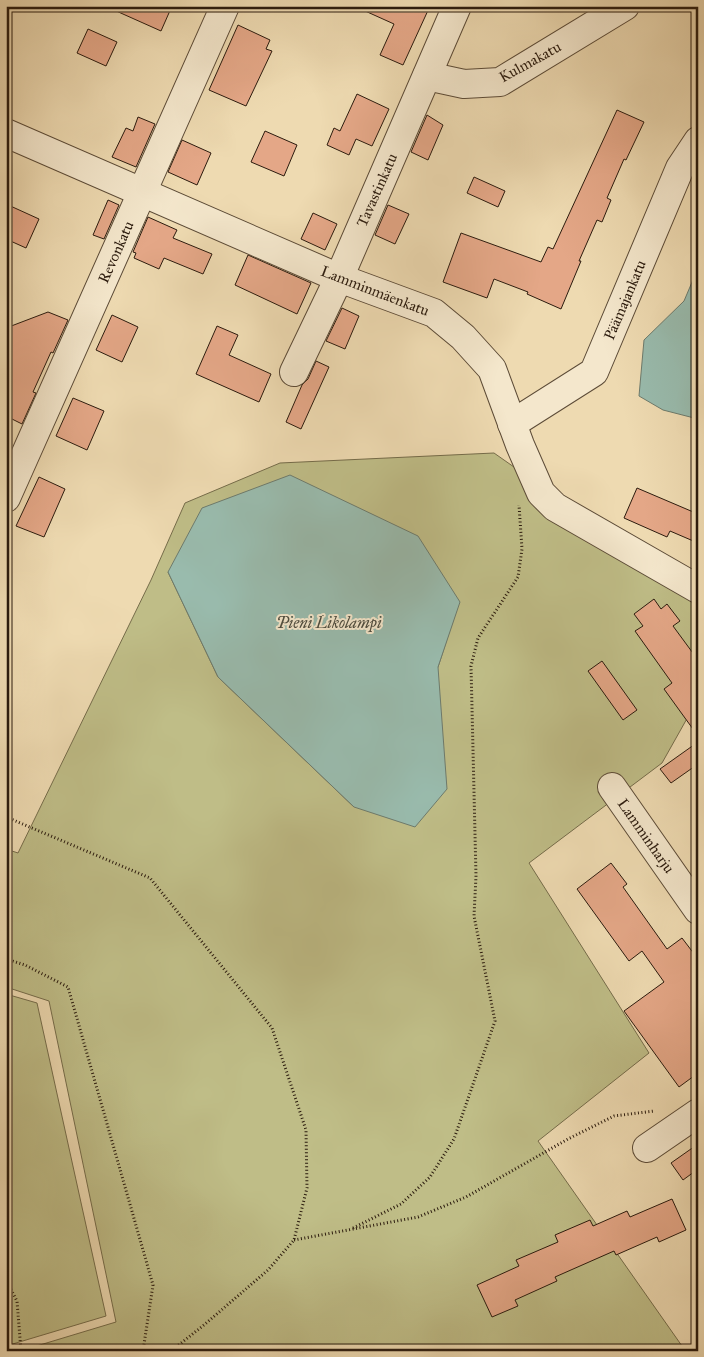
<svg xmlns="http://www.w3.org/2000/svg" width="704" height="1357" viewBox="0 0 704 1357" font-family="'IM FELL Great Primer',serif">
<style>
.green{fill:#bfbd87;stroke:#756c4a;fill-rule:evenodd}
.water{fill:#99bbad;stroke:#6d7b6d}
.building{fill:#e4a787;stroke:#2b1b0e}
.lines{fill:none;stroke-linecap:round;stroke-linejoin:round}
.minor-casing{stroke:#5c4b37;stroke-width:30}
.path{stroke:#2b1b0e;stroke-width:3;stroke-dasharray:1 2.5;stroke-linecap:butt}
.minor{stroke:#f4e7cc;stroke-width:28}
.labels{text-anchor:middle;stroke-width:4;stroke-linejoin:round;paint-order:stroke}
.street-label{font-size:15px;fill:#2b1b0e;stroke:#f4e7cc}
.water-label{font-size:16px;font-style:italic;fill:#4c4b3e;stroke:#f4e7cc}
</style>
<rect width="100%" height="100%" fill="#eedab1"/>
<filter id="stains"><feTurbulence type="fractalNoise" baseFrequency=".004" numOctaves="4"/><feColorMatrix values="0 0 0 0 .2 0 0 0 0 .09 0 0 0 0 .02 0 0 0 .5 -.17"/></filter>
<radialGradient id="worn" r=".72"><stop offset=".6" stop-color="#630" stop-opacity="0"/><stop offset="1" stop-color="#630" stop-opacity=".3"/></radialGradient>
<g class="green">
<path d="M494,453L698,596V699L662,763L529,863L649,1053L538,1141L682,1346L676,1351H20L116,1322L49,1001L6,987V849L18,853L151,580L185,503L280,463ZM168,572L459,602L438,667L354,807L218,677Z"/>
<path d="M6,994L37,1003L106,1316L6,1346Z"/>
</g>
<g class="water">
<path d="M698,268V419L663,410L639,396L644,340L684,301Z"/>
<path d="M290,475L418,536L460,602L438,667L447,789L415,827L354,807L218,677L168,572L202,508Z"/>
</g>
<g class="building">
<path d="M105,6H172L161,31Z"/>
<path d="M354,6H430L403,65L380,55L394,24Z"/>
<path d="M238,25L270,40L266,49L272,51L246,106L209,90Z"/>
<path d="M88,29L117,42L106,66L77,53Z"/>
<path d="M357,94L389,109L372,146L356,139L349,155L327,145L334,128L340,131Z"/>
<path d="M617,110L644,122L626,160L624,159L607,198L611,200L602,222L597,220L579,261H581L561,309L527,294L528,292L494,279L487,298L443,282L461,233L541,262L548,247L553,249Z"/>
<path d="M427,115L443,125L428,160L411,152Z"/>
<path d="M138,117L155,124L136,167L112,157L126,128L133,131Z"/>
<path d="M265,131L297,145L284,176L251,162Z"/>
<path d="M182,140L211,153L197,185L168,172Z"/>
<path d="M474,177L505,191L498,207L467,193Z"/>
<path d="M108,200L119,205L104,239L93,235Z"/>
<path d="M6,204L39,219L26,248L6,239Z"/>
<path d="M388,205L409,214L395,244L375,235Z"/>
<path d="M313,213L337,224L325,250L301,239Z"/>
<path d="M148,217L177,230L173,238L212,254L203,274L164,258L159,269L134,258L136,253L133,252Z"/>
<path d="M248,255L311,283L297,314L235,285Z"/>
<path d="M342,308L359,316L345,349L326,341Z"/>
<path d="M48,312L68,320L53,353L51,352L33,392L36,393L22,424L6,416V328Z"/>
<path d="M112,315L138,327L122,362L96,350Z"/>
<path d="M217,326L238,335L229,355L271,374L259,402L196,374Z"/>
<path d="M316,361L329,367L301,429L286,422L302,385L308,379Z"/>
<path d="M73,398L104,411L87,450L56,436Z"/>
<path d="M39,477L65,489L44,537L16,526Z"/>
<path d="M637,488L698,514V543L670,531L667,537L624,518Z"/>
<path d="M654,599L661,609L667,604L680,621L673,626L698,660V736L664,689L672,683L635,631L643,626L634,614Z"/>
<path d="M602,661L637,710L623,720L588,671Z"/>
<path d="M698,742V764L671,783L660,769Z"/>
<path d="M611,863L627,884L623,887L667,949L682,938L698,959V1073L679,1087L624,1011L664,982L642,951L629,961L577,889Z"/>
<path d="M698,1144V1169L683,1180L671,1163Z"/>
<path d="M672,1199L686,1230L659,1242L657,1237L616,1255L614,1251L555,1277L557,1281L515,1300L518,1306L492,1317L477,1285L519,1266L516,1260L558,1242L555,1235L590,1220L593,1226L627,1211L630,1217Z"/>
</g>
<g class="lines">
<g class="minor-casing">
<g id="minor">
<path d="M427,76L464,84L500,82L625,6"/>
<path d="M6,133L339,278L434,313L463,337L492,369L520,445L541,493L555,507L698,589"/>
<path d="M294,372L339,278L457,6"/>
<path d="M512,424L594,372L680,168L698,141"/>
<path d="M6,498L225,6"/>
<path d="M612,787L698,910"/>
<path d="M647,1148L698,1113"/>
</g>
</g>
<g class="path">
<path d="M6,817L150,878L272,1028L306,1130L307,1188L294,1240L268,1270L204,1325L171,1351"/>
<path d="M6,959L25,965L68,987L153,1285L143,1351"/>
<path d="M353,1228L401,1204L430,1177L454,1139L495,1021L474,916L476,876L471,666L478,638L518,577L522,549L519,505"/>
<path d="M294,1240L418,1217L466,1197L568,1139L614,1116L654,1111"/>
<path d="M6,1280L17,1301L21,1351"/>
</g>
<use href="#minor" class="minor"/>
</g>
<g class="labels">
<g class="street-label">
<text transform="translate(530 62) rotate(-29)" y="5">Kulmakatu</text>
<text transform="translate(377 190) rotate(-66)" y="5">Tavastinkatu</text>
<text transform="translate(116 252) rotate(-66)" y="5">Revonkatu</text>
<text transform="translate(375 291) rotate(21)" y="5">Lamminmäenkatu</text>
<text transform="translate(625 300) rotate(-67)" y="5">Päämajankatu</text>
<text transform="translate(646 836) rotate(55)" y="5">Lamminharju</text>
</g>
<g class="water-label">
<text x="329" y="628">Pieni Likolampi</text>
</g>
</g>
<rect width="704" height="1357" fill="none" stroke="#eedab1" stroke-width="25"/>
<rect x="8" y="8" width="689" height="1342" fill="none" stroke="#2b1b0e" stroke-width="2.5"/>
<rect x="12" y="12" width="679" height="1332" fill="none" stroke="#2b1b0e"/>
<rect width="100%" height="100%" filter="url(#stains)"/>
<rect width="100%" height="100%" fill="url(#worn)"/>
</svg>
